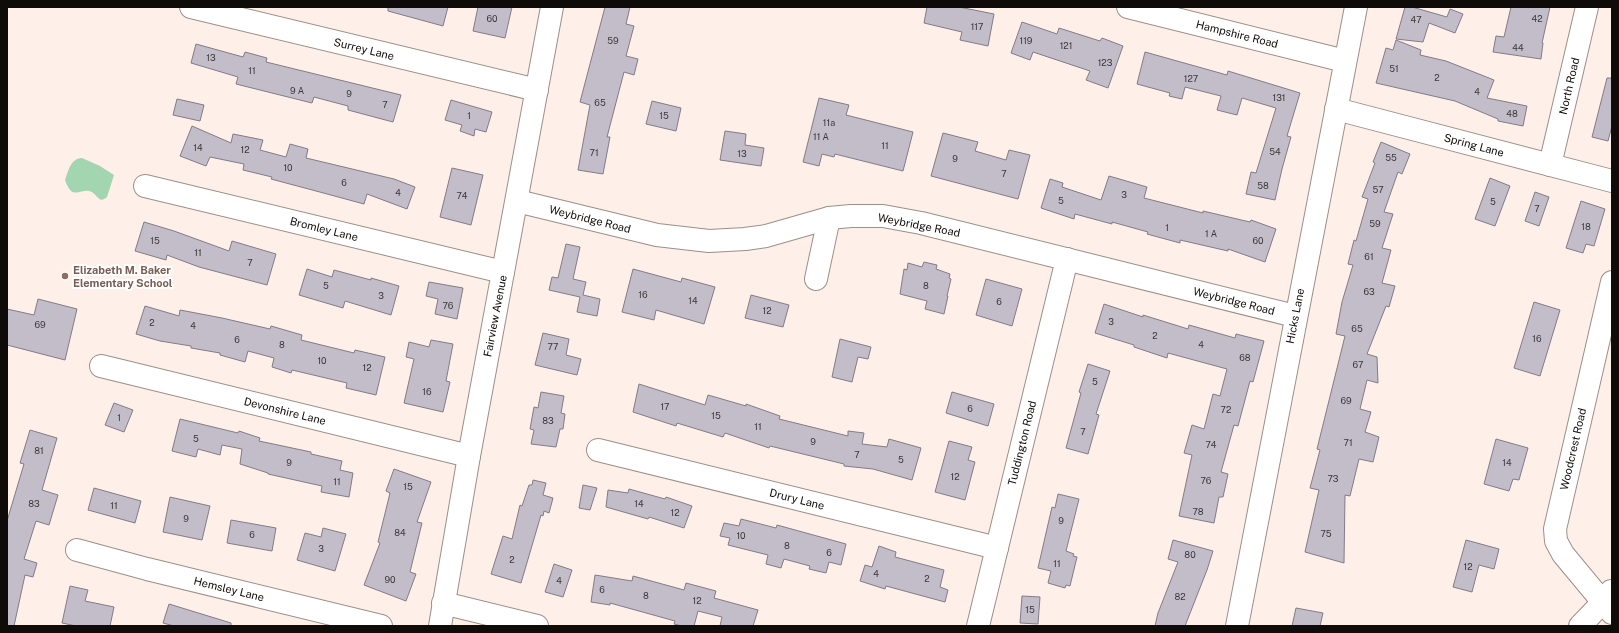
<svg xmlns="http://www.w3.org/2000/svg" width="1619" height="633" viewBox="0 0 1619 633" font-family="'Public Sans',sans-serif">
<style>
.green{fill:#a2d5b0}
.building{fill:#c3bcc9;stroke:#827c88}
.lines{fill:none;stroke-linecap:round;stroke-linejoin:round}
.minor-casing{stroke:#9c8f89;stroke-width:24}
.major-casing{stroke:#9c8f89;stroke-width:24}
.minor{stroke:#fff;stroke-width:22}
.major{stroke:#fff;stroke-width:22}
.education-dot{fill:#8d6e63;stroke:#fff;stroke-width:1.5}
.labels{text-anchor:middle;stroke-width:4;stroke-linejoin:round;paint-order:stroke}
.number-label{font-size:9px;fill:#3c3739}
.street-label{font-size:11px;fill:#0f0b09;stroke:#fff}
.education-label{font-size:11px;font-weight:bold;fill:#785e54;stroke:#fff;text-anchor:start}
</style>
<rect width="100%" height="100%" fill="#feefe8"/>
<path class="green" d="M82,158L100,166L114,175L107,197C98,205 98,193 89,191C83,190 76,195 71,191C68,188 66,183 65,180C69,170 70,159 82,158Z"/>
<g class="building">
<path d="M388,7H448L443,26L388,11Z"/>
<path d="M478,7H512L505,38L473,31Z"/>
<path d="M605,7H630L626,24L634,26L626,56L638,59L634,75L624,72L607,137H610L603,174L578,170L590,105L580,102Z"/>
<path d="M927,7H959L994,14L988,46L960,40L962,32L924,23Z"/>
<path d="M1405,7H1412L1447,17L1450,9L1463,14L1455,33L1429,23L1423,42L1396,39Z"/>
<path d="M1511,7H1550L1542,43H1543L1541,59L1493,52L1496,36L1504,37Z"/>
<path d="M1022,22L1057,34L1059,28L1100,41L1102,38L1123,46L1108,88L1086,80L1090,71L1033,52L1030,60L1011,53Z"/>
<path d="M1396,40L1421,50L1420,55L1446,61L1494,80L1487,98L1527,106L1523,126L1498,121V119L1455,101L1376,83L1386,48L1393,50Z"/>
<path d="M196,44L243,57L245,52L267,58L266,62L401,95L393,122L348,110V106L314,97L312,103L236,84L238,77L191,63Z"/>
<path d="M1145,52L1227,75L1228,71L1300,93L1287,136L1291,137L1282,169L1275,200L1246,194L1251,172L1256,173L1276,108L1242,98L1237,115L1217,110L1221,96L1185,87L1182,99L1169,96L1170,93L1137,84Z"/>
<path d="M1607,78H1612V126L1608,141L1592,137Z"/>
<path d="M819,98L849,105L846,115L913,132L903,171L835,154L834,157L822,154L819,166L803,162Z"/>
<path d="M177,99L204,105L200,121L173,115Z"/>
<path d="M451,100L492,112L486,132L475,129L474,136L460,131L462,125L445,120Z"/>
<path d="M652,101L681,108L676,131L646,124Z"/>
<path d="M192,126L231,143L233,134L263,140L260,150L286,157L290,144L308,149L306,158L394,179L415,187L407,209L367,194L364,204L316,191L271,179L272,177L243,170L244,164L210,157L206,166L180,156Z"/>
<path d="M725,131L746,134L745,145L764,148L761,166L720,160Z"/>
<path d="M943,133L978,142L975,151L1006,160L1009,150L1030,155L1018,199L931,176Z"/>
<path d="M1381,142L1410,154L1402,174L1398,172L1384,212L1393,214L1382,248L1391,250L1382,283L1395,286L1389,307L1386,306L1367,354L1377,357L1378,383L1367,380L1360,409L1371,412L1365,432L1379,437L1373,462L1359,459L1350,496L1345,495L1344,563L1305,552L1319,490L1310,488L1320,450L1317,449L1345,336L1336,334L1342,302L1353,265L1348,264L1354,240L1356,241L1368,199L1362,197L1375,163L1373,162Z"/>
<path d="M452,168L483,175L471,225L440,217Z"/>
<path d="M1109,176L1147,187L1144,198L1203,213V211L1250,222L1251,220L1276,229L1265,262L1228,249V251L1180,240V243L1147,234L1148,232L1112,222V224L1075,214L1074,219L1041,208L1050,179L1063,183L1062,187L1101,200Z"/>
<path d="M1490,178L1510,186L1495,226L1475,219Z"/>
<path d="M1535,192L1549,197L1539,226L1525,221Z"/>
<path d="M1581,201L1605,209L1594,246L1586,244L1583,253L1566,248Z"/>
<path d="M144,222L174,231L229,251L232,241L276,254L267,285L199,267L167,255L166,260L135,251Z"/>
<path d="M566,244L580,247L573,279L586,282L583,295L600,299L597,316L577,312L580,297L549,290L552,277L558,278Z"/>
<path d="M924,262L937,265L936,269L950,274L949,278L951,279L947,296H948L944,314L925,309L927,301L900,294L904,269L907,270L908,263L922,267Z"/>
<path d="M307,269L332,277L334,270L371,280V278L399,286L391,315L345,301L343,308L299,295Z"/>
<path d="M633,269L681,282L682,278L715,287L704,324L656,310L654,320L622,312Z"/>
<path d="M986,279L1022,289L1012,326L976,315Z"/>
<path d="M429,282L463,288L457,319L435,314L438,299L426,296Z"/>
<path d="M751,295L789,305L783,327L745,318Z"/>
<path d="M38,299L77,309L65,360L7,345V309L34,315Z"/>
<path d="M1534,302L1560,310L1540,376L1514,368Z"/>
<path d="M1104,304L1143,317V315L1188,329L1189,325L1235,338L1236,334L1264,341L1253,382L1250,381L1238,426L1234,425L1221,472L1228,474L1223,497H1219L1214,523L1179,516L1192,455L1184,453L1192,425L1204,429L1213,394L1220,396L1227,369L1168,353L1167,358L1134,347V345L1095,333Z"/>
<path d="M145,306L179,316L180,310L222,318L270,329L271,326L302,335L301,340L354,353L355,350L385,357L376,395L346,388L347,383L292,370L291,373L272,367L274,358L248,351L245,362L220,355V353L191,348V346L160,341L136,334Z"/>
<path d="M543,333L569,339L566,355L581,359L577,375L535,365Z"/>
<path d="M840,339L871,347L868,359L858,357L852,382L832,377Z"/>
<path d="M431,340L453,344L446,381L450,382L443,412L404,403L414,359L406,357L409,342L429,347Z"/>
<path d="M1088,364L1110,371L1096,414L1099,415L1088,454L1066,448L1081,393L1079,392Z"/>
<path d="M639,384L705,405L708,395L746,406V404L780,416L779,419L848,436V431L864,433L862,444L887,447L889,439L921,448L912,480L873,469L844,466V464L770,446L769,448L725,433L723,437L677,423L676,426L633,412Z"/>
<path d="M541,392L564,396L561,413L565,414L563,429H560L556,447L531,444L534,430L530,429L534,407L538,408Z"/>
<path d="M952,392L994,404L988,426L946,413Z"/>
<path d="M114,403L133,410L124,432L105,425Z"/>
<path d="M180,419L238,433L239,431L260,438L259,441L311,452V454L342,461L340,470L353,473L349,497L321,492L322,486L268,474V473L240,464L242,449L222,445L220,455L198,449L196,457L172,451Z"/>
<path d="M30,430L57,438L42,490L58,495L49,525L36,521L24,559L37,563L33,577L25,575L14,626H7V521L24,464L20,463Z"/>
<path d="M1496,439L1528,448L1519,480L1513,479L1509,491L1484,484Z"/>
<path d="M949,441L972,447L968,460L975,462L965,500L935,492Z"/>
<path d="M394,469L431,482L417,522L422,523L410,572L416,574L406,601L364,585L380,543L378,542L390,493L386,491Z"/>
<path d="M533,480L546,483L543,495L553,498L549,513L544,511L543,516L541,515L521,583L491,574L503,536L512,539L520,505L522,506L529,485H532Z"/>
<path d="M583,485L597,488L590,510L579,508Z"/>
<path d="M94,488L141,501L135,523L88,510Z"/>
<path d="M629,489L665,499L666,497L692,506L684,528L649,517L648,519L606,507L608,490L628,493Z"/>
<path d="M1058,494L1079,499L1066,551L1074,554L1073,556L1077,557L1070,586L1066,585L1065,588L1048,583L1051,571L1038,568L1052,507L1055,508Z"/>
<path d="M170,497L210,506L202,540L163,532Z"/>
<path d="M741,519L776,528L777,525L846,544L841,565L829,562L826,573L809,569L810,566L784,559L781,568L766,564L768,555L728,545L730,538L720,536L724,523L739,526Z"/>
<path d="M231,520L276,528L272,551L227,543Z"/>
<path d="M323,528L346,534L335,571L297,560L305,533L321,537Z"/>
<path d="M1173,540L1213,551L1207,570L1185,626H1155L1158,613L1178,562L1168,559Z"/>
<path d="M1466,540L1499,549L1494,569L1479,565L1472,592L1453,587Z"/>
<path d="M879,546L896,552L895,557L944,570L940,587L948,590L945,602L886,586L885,589L860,581L865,565L872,567Z"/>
<path d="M554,564L572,570L563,597L545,592Z"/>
<path d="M595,575L632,581L633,576L684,590L686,583L716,591L714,598L758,610L753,626H720L722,617L698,611L694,626H682L674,624L675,621L610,603V605L591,602Z"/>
<path d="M70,586L88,590L85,601L114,607L110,626H76L62,623Z"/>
<path d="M1022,596L1040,597L1038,624L1020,623Z"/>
<path d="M169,604L231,623V626H174L163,623Z"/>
<path d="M1296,608L1323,613L1320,626H1292Z"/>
</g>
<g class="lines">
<g class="minor-casing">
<g id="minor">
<path d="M191,7L537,90"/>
<path d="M1128,7L1345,61"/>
<path d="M1336,109L1612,181"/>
<path d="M1550,165L1587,7"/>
<path d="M145,186L503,272"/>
<path d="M517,201L657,235L709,241L745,239L766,236L829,218L851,216H883L921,223L1295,316"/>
<path d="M816,279L829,218"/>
<path d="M1612,282L1555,529L1556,541L1563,554L1612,613"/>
<path d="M101,366L469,456"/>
<path d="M598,450L997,548"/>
<path d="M77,550L147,569L381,626"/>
<path d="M443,603L537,626"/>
<path d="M440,626L469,456L552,7"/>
<path d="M978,626L1067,259"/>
<path d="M1580,626L1603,602L1611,591"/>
</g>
</g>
<g class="major-casing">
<path id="major" d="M1237,626L1356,7"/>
</g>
<use href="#minor" class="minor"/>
<use href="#major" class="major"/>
</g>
<circle class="education-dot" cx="65" cy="276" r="4"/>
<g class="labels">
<g class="number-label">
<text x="492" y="22">60</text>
<text x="1537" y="22">42</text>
<text x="1416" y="23">47</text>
<text x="977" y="30">117</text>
<text x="613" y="44">59</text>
<text x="1026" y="44">119</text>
<text x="1066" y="49">121</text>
<text x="1518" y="51">44</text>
<text x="211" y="61">13</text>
<text x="1105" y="66">123</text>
<text x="1394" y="72">51</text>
<text x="252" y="74">11</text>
<text x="1437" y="81">2</text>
<text x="1191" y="82">127</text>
<text x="297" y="94">9 A</text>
<text x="1477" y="95">4</text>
<text x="349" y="97">9</text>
<text x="1279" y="101">131</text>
<text x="600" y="106">65</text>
<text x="385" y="108">7</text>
<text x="1512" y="117">48</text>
<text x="469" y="119">1</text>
<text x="664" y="119">15</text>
<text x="829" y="126">11a</text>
<text x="821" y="140">11 A</text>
<text x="885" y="149">11</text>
<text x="198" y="151">14</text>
<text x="245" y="153">12</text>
<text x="1275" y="155">54</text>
<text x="594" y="156">71</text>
<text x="742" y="157">13</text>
<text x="1391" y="161">55</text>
<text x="955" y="162">9</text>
<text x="288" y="171">10</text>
<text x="1004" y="177">7</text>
<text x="344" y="186">6</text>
<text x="1263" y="189">58</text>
<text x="1378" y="193">57</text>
<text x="398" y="196">4</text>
<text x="1124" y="198">3</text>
<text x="462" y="199">74</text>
<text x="1061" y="204">5</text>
<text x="1493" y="205">5</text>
<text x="1537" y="212">7</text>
<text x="1375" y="227">59</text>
<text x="1586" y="230">18</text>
<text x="1167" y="231">1</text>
<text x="1211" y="237">1 A</text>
<text x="155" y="244">15</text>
<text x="1258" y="244">60</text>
<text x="198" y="256">11</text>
<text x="1369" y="260">61</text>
<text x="250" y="266">7</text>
<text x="326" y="289">5</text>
<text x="926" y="289">8</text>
<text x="1369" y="295">63</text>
<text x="643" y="298">16</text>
<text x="381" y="299">3</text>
<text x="693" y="304">14</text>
<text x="999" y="305">6</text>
<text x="448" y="309">76</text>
<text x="767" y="314">12</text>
<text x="1111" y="325">3</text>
<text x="152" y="326">2</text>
<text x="40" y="328">69</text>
<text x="193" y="329">4</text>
<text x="1357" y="332">65</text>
<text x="1155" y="339">2</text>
<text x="1537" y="342">16</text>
<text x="237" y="343">6</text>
<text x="282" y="348">8</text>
<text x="1201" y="348">4</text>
<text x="553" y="350">77</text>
<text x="1245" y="361">68</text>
<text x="322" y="364">10</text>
<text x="1358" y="368">67</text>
<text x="367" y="371">12</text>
<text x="1095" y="385">5</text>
<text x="427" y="395">16</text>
<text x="1346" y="404">69</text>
<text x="665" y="410">17</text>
<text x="970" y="412">6</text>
<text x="1226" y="413">72</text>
<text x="716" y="419">15</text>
<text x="119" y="421">1</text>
<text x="548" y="424">83</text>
<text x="758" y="430">11</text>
<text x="1083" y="435">7</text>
<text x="196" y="442">5</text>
<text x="813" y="445">9</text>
<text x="1348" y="446">71</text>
<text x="1211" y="448">74</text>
<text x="39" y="454">81</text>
<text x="857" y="458">7</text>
<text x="901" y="463">5</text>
<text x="289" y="466">9</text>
<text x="1507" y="466">14</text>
<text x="955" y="480">12</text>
<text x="1333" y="482">73</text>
<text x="1206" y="484">76</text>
<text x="337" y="485">11</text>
<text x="408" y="490">15</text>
<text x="34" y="507">83</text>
<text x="639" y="507">14</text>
<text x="114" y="509">11</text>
<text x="1198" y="515">78</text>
<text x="675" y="516">12</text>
<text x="186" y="522">9</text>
<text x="1061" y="524">9</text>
<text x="400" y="536">84</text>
<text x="1326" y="537">75</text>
<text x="252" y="538">6</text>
<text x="741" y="539">10</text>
<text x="787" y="549">8</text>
<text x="321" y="552">3</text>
<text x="829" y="556">6</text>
<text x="1190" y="558">80</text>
<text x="512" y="563">2</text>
<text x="1057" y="567">11</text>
<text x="1468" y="570">12</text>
<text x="876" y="577">4</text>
<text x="927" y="582">2</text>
<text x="390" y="583">90</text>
<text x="559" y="584">4</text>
<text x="602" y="593">6</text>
<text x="646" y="599">8</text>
<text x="1180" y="600">82</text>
<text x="697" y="604">12</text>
<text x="1030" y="613">15</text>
</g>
<g class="street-label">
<text transform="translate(1237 34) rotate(14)" y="4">Hampshire Road</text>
<text transform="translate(364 49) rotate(14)" y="4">Surrey Lane</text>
<text transform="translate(1569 86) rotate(-77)" y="4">North Road</text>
<text transform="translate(1474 145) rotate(15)" y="4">Spring Lane</text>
<text transform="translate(590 219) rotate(14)" y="4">Weybridge Road</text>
<text transform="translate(919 225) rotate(11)" y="4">Weybridge Road</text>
<text transform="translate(324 229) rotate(14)" y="4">Bromley Lane</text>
<text transform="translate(1234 301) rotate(14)" y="4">Weybridge Road</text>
<text transform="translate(495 316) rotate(-79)" y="4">Fairview Avenue</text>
<text transform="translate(1295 316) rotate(-79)" y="4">Hicks Lane</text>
<text transform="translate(285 411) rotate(14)" y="4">Devonshire Lane</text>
<text transform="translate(1022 443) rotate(-76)" y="4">Tuddington Road</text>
<text transform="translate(1573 449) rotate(-77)" y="4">Woodcrest Road</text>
<text transform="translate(797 499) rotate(14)" y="4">Drury Lane</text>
<text transform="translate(229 589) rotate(14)" y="4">Hemsley Lane</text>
</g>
<g class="education-label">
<text x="73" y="274">Elizabeth M. Baker<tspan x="73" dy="13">Elementary School</tspan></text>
</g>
</g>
<rect width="1619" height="633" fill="none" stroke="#0f0b09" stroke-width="16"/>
</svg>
